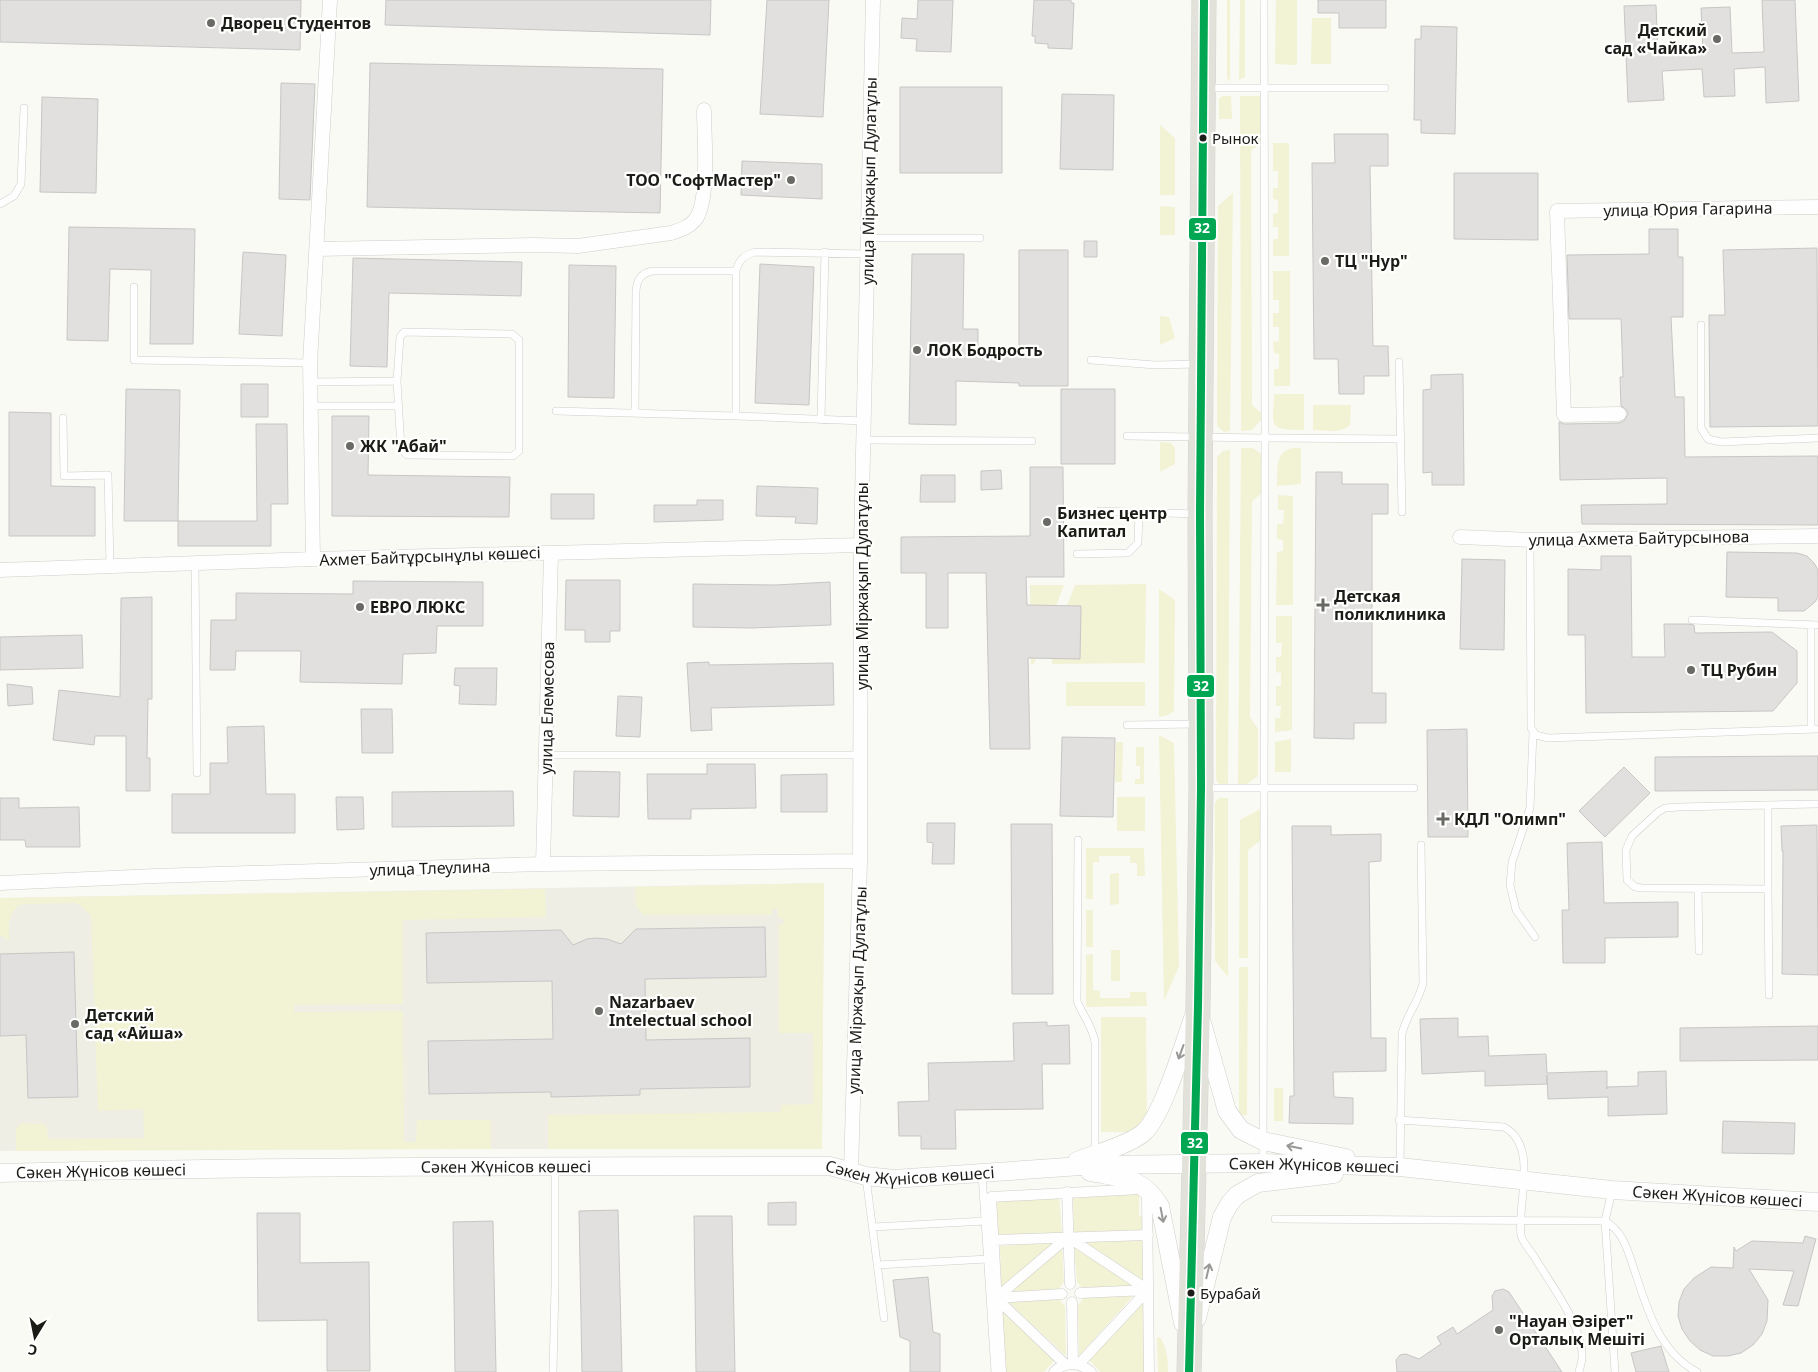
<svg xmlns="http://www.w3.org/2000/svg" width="1818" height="1372" viewBox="0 0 1818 1372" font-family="'Noto Sans',sans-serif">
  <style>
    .built { fill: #eeeee4 }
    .grass { fill: #f2f2d5 }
    .building { fill: #e1e0df; stroke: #c7c6c5 }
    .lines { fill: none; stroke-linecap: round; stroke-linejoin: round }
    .service-casing { stroke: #cdcdca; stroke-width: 8 }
    .pedestrian-casing { stroke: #cdcdca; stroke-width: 11 }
    .minor-casing { stroke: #cdcdca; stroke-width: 15 }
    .tertiary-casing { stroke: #cdcdca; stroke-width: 19 }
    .trunk-casing { stroke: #d4d4d1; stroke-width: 25 }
    .service { stroke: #fefefe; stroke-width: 7 }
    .pedestrian { stroke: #fefefe; stroke-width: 10 }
    .minor { stroke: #fefefe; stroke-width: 14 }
    .tertiary { stroke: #fefefe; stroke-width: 18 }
    .trunk { stroke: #e2e2da; stroke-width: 24 }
    .bus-1-casing { stroke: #fffffe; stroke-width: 11 }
    .bus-1 { stroke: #00a651; stroke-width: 8 }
    .oneway { stroke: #989896 }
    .poi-dot { fill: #696965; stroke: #fffffe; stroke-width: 2 }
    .bus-dot { fill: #1b1b18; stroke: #fffffe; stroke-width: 2 }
    .labels { text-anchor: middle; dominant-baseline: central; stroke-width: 4.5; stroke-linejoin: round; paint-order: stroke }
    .bus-label { font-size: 15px; fill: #1b1b18; stroke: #fffffe; text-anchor: start }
    .poi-label { font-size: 16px; font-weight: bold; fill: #1b1b18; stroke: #fffffe; text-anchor: start }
    .street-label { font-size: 16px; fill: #1b1b18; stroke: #fffffe }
    .line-badge { stroke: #fffffe; stroke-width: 2 }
    .badge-label { font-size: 14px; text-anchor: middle; font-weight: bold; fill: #fff }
  </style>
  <rect width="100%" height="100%" fill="#fafaf5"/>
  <!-- built -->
  <path class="built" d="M824,883L822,1149H151L0,1151V898Z"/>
  <!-- grass -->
  <path class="grass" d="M1227,0H1230V82L1227,78Z
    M1240,0H1245V77L1239,80Z
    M1276,0H1297V65L1275,64Z
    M1312,18H1331V64H1311Z
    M1223,96H1231L1232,119H1219V99Z
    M1240,96H1261V144L1251,150L1252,405L1261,413V420L1252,430L1241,431Z
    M1160,125L1175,138V195H1160Z
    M1273,143H1289V256H1273V239H1278V227H1273V214L1278,213V200L1273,199V188H1278V171H1273Z
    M1233,193L1230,431L1224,432L1217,426L1218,206Z
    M1160,206L1175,207V235H1160Z
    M1273,271H1290V386H1274V369H1279V354L1274,353L1273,342L1279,341V327H1273V313H1279V300H1273Z
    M1160,316L1169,317L1175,338L1160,345Z
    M1274,394H1304V430C1267,429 1273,428 1274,394Z
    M1313,405H1351L1350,425C1341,434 1325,430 1313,430Z
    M1160,442L1171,443L1175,448V464L1160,472Z
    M1241,448H1253L1261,454V494L1252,501L1250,717L1258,729V776L1247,784H1238Z
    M1292,448H1301V484L1277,486C1278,471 1274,452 1292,448Z
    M1230,450L1228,784H1220L1217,782L1216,777L1217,457L1223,451Z
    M1278,495L1293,496V605H1276L1277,552L1283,551V540L1277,539V524H1283L1284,510H1278Z
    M1146,584L1145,663L1052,664V644L1075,585Z
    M1030,585H1064L1034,664H1031Z
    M1159,589L1175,600L1174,711L1168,715L1159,717Z
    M1276,616H1292V730L1275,732V718H1280L1281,706H1276V686H1281V673L1276,672V657H1281L1282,643H1276Z
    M1066,682H1145V706H1066Z
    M1159,735L1174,743L1179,966L1164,1001Z
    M1291,739V772H1275V742Z
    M1116,742H1123L1122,782H1115Z
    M1136,747H1144V784H1135V779H1140V766H1136Z
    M1117,797H1145V831H1117Z
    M1220,798H1228V977L1215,961V803L1217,800Z
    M1260,809V841L1248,850V958H1239L1240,820Z
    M1086,848H1144L1145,876H1137V863H1130V856H1099V862H1093V899H1086Z
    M1119,873V904L1110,905V874Z
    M824,883L822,1149H548V1115L781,1112V1105L813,1104V1033H779V924H784L783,919L778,918V909H772V915H643L636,906L635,887Z
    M545,889L546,917L403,920V1004L294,1005V1012L403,1011L404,1142H416L417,1120H491V1149L16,1151V1130L21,1123L43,1124C49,1127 47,1133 48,1139L144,1138L143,1109L98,1111L91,916L80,905L74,903L24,904C7,909 9,926 9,941L0,935V898Z
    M1086,910H1093V947H1086Z
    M1111,950H1120V981H1111Z
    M1093,954V990L1100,991V998H1130V992H1146L1147,1006L1086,1007V955Z
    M1239,967H1248L1247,1115H1239Z
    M1101,1017H1146L1147,1132H1101Z
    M1274,1088H1283V1121H1274Z
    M1139,1193V1216H1145L1146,1231L1074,1234L1073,1195Z
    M1059,1196L1062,1233L998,1238L996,1200Z
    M1146,1240V1285L1082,1241Z
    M1055,1242L1001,1290L1000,1246Z
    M1062,1245L1064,1282L1058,1290L1007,1294Z
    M1074,1245L1135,1287L1083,1288L1077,1282Z
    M1135,1294L1079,1356L1078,1306L1084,1297Z
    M1058,1298L1065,1306L1066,1356L1007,1301Z
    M1146,1298L1147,1372H1100L1089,1360Z
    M1001,1308L1055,1360L1044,1372H1004Z
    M1160,1337C1167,1348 1168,1359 1168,1372H1158L1157,1338Z"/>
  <!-- building -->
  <path class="building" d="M0,0H301L300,50L0,42Z
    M386,0H711L710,35L385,25Z
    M767,0H829L823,117L760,114Z
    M918,0H953L951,52L916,51L917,39L901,38L902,18L917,19Z
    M1034,0H1071V3H1074L1072,49L1048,48V44L1035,43V36H1032Z
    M1318,0H1386V28H1339V13H1318Z
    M1762,0H1795L1799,101L1766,103L1765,67L1734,69L1735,96L1704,97L1702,69L1662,71L1664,100L1628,102L1624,6L1656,5L1658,55L1703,53L1701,8L1730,7L1732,53L1764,52Z
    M1421,26L1457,27L1455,134L1421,133V120H1414L1415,39H1421Z
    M370,63L663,69L660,213L367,207Z
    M281,83L315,84L310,200L279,199Z
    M900,87H1002V173H900Z
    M1062,94L1114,95L1113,170L1060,169Z
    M42,97L98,99L96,193L40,192Z
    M1334,134H1388V166H1370L1373,346H1388L1389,376H1364V394H1339L1338,359H1314L1312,163H1335Z
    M742,161L822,164V199L741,195Z
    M1454,173H1538V240L1454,239Z
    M69,227L195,229L193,344H150L151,270L110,269L108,341L67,340Z
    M1649,229H1678V257H1683V317H1671L1675,397H1684L1685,457L1818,456V525L1582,524L1581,505L1667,504V478L1560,480L1559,422L1564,424L1619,423L1624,421L1628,414L1626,409L1621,406L1620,377H1623L1621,319H1569L1567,255L1649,254Z
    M1084,241H1097V257H1084Z
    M1817,248L1818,426L1710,427L1709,315H1725L1723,250Z
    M1019,250H1068V386H1019V383L956,381V425L909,424L912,254H964L963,329H978V354L1019,355Z
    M243,252L286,255L282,336L239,334Z
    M353,258L522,262L521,296L389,293L387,367L350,366Z
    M760,264L814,267L809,405L755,403Z
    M569,265L616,266L614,398L568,397Z
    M1463,374L1464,485H1432V472L1423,473V390L1431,389V375Z
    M241,384H268V417H241Z
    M126,389L180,390L178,521H124Z
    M1061,389H1115V464H1061Z
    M9,412L51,413V486L95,487V536H9Z
    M332,416H369L368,475L510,477L509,517L332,516Z
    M256,424H287L288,504H271V546H178V521H257Z
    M1030,467H1063L1064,577H1026L1027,605L1081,606L1080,659L1028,658L1030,749H990L986,573H948V628H926V573H901V537L1030,536Z
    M1001,470L1002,489L981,490V471Z
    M1316,472H1342V484H1388V514H1372V693H1386V723H1354V739L1314,738Z
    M921,475H955V502H920Z
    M757,486L818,488L817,524L795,523L796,517L756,516Z
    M551,494H594V519H551Z
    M697,500H723V520L654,522V505H697Z
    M1727,552L1797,553L1807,556L1814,563L1818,570V597L1815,602L1804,611H1778V598L1726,597Z
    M1601,556H1631L1632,657H1665L1664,624H1688L1694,625L1695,633L1772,632L1797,651V683L1773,711L1586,713L1585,635H1568V569L1601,570Z
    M1462,559L1505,560L1504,650L1460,649Z
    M566,580H620V631H610V642H585V630H565Z
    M353,581L483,582V626H437L436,653L403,654L402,684L300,682L301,651H236L235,670H210L211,620H236V593L353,594Z
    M830,582L831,625L752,628L693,627V584L775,585Z
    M152,597V699H148L147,758H150V791H126V736H95L94,745L53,740L59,690L120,697L121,598Z
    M82,635L83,668L0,670V637Z
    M709,662V665L833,663L834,705L711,708L712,730L691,731L687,663Z
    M455,668H497L496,705L459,704L460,686L454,685Z
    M7,684L32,687L33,704L8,706Z
    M618,696L642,697L640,737L616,736Z
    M361,709H392L393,753H362Z
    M264,726L266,794H295V833H172V794H210V763H228L227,727Z
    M1467,729L1468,837H1428L1427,730Z
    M1062,737L1115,738L1113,817L1060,816Z
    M1818,756V790L1655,791V757Z
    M707,764H755L756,808L691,809V819H648L647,774H707Z
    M1624,767L1650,793L1605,837L1579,811Z
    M574,771L620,772L619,817L573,816Z
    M827,774V812H781V775Z
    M513,791L514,826L392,827V792Z
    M336,797H363L364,829L337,830Z
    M0,798H19V808L79,807L80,847H26L25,840H0Z
    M927,823H955L954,864H932L933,843L927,842Z
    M1011,824H1052L1053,994H1012Z
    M1817,825L1818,975L1782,974L1783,851H1782L1781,826Z
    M1292,826H1331V835L1381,834V861L1369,862L1371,1038H1386V1071L1333,1072L1334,1097L1353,1098V1124L1289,1123L1290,1096H1294Z
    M1602,842L1604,903L1678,902V937L1605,938V963H1563L1562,910H1569L1567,843Z
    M765,927L766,977L645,979L646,1040L750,1038V1087L640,1089V1095L551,1097V1092L429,1094L428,1041L553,1039L552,981L427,983L426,933L561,930L573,945L587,939L596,938L607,939L621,944L636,929Z
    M74,952L78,1097L28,1098L26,1035L0,1036V954Z
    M1458,1018V1037L1488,1036L1489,1056L1546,1054L1547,1073L1607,1071V1089V1087L1638,1086V1072L1666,1071L1667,1114L1608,1116V1097L1548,1099L1547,1075V1084L1485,1086V1071L1422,1074L1420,1019Z
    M1047,1022V1026L1069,1025L1070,1064H1042L1043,1109L955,1110L956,1149H921V1136H899L898,1102L929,1101L928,1063L1014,1061L1013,1023Z
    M1818,1026V1060L1680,1061V1028Z
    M1723,1121L1795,1123L1794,1154L1722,1153Z
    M796,1202V1225H768V1203Z
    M618,1210L622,1372H582L579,1211Z
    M257,1213H300V1263L369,1262L370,1371H327V1320L258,1321Z
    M694,1216H732L735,1372H696Z
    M493,1221L496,1372H455L453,1222Z
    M1805,1236L1816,1239L1798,1306L1783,1305L1794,1271L1749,1269L1768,1300L1767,1321L1762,1334L1753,1345L1741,1353L1728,1356H1713L1700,1350L1690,1341L1682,1329L1678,1316L1679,1302L1684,1289L1694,1278L1711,1267L1733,1268L1734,1247L1736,1251L1752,1241L1803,1243Z
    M928,1277L933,1332L940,1334V1372H910V1341L900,1337L893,1280Z
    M1503,1289L1509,1292L1562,1372H1397L1396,1360L1400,1355L1406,1354L1419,1359L1441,1344L1437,1337L1453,1327L1457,1334L1493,1310L1492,1296L1495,1291Z
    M1661,1346L1669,1372H1636L1631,1353Z"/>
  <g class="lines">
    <defs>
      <path id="service" d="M1206,88H1385
        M0,204L14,196L21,184L24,108
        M867,238H980
        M134,287V360L310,363
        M1701,325V428L1708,439L1721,442L1818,438
        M1091,360L1155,365L1198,364
        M1399,362L1402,512
        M311,382L397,381L401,449L407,455L513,456L519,451V340L512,334L404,332L400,337L397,381
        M311,406H398
        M556,411L736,416
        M635,413L636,291C637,280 640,274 652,271H736
        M63,418L64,476L108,475L110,566
        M821,420L825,252
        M864,421L736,416V271C739,260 744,255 755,252L867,254
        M1127,436L1265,438L1264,0
        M863,440L1032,441
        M1100,511L1197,514
        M1530,540L1531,728L1536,735L1548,738L1818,729
        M1077,554L1128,553L1138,543L1139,512
        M195,563L197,773
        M1692,620L1818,625
        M1127,725L1198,724
        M1811,729V625
        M1533,732L1530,808L1512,862L1510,885L1516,910L1535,937
        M546,755H861
        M1204,788H1414
        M1768,805V889L1642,888L1635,887L1627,880L1626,850L1632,836L1658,812L1665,808L1679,807L1818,804
        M1078,840L1077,1001C1083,1016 1092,1025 1095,1042V1154
        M1698,888L1699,951
        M1768,889L1769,995
        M1399,1120L1504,1127C1539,1146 1517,1202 1521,1235C1522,1242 1531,1251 1535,1258C1550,1283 1584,1328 1582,1357C1582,1362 1580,1367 1579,1372
        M1263,1162L1265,438L1400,439
        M1400,1167L1402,1034C1406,1015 1419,1002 1423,983L1421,845
        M982,1174L995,1372
        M866,1177L884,1318
        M1612,1191L1605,1221L1615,1372
        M1275,1219L1605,1221C1623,1231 1628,1251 1634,1269C1647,1308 1658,1351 1697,1372
        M873,1227L986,1221
        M877,1265L988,1259
        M553,1372L555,1286V1167"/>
      <path id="pedestrian" d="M1067,1192L1070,1284
        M1147,1197L1149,1372
        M993,1240L1148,1235
        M1080,1293L1148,1290
        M995,1298L1062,1294
        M1072,1302L1073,1364
        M1066,1365L996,1298L1068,1237L1148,1290L1079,1364
        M1001,1372L991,1197L1141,1189
        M1054,1372C1065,1361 1080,1362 1091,1372"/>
      <path id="minor" d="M317,249L533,245L578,246L671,233C680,230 688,228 695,220C710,202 704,135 704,110
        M1619,414L1564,415L1557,211L1818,207
        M1460,537L1530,540L1818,536
        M313,559L310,363L330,0
        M0,570L313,559L861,545
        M543,864L551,553
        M0,883L155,876L543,864L860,861
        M851,1171L860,861L861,545L873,0"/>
      <g id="tertiary">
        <path d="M1202,1023L1227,1111L1241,1130L1263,1141L1346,1158"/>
        <path d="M1077,1161C1095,1154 1129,1145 1143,1133C1162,1118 1184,1043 1193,1018"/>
        <path d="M1090,1172C1121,1178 1142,1176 1160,1206L1183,1323"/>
        <path id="s1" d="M0,1173C277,1166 553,1166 830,1166L866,1176L894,1179L1096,1165L1263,1163L1400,1167L1612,1190L1818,1202"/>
        <path d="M1197,1318L1222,1217L1230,1203L1237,1195L1258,1183L1334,1174"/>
      </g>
      <path id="trunk" d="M1189,1372L1198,1006L1201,787L1200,514L1204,0"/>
    </defs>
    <!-- service casing -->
    <use href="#service" class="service-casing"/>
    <!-- pedestrian casing -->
    <use href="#pedestrian" class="pedestrian-casing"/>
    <!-- minor casing -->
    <use href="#minor" class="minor-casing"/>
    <!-- tertiary casing -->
    <use href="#tertiary" class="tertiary-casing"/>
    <!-- trunk casing -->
    <use href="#trunk" class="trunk-casing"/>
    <!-- service -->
    <use href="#service" class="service"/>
    <!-- pedestrian -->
    <use href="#pedestrian" class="pedestrian"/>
    <!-- minor -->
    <use href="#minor" class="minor"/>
    <!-- tertiary -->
    <use href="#tertiary" class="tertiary"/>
    <!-- trunk -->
    <use href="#trunk" class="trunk"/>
    <defs>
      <path id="bus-1" d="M1189,1372L1198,1006L1201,787L1200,514L1204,0"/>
    </defs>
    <!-- bus-1 casing -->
    <use href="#bus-1" class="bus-1-casing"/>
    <!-- bus-1 -->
    <use href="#bus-1" class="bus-1"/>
  </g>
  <!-- one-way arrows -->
  <defs><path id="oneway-shaft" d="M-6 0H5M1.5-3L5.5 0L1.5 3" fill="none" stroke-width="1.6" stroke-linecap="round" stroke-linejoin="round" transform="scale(1.25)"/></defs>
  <g class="oneway">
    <use href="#oneway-shaft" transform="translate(1181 1052) rotate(110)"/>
    <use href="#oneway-shaft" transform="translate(1294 1147) rotate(-169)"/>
    <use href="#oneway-shaft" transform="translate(1162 1215) rotate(79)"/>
    <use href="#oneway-shaft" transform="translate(1208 1271) rotate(-77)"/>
  </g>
  <!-- markers -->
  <g class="poi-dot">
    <circle cx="211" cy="23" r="5"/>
    <circle cx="1717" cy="39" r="5"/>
    <circle cx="791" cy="180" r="5"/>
    <circle cx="1325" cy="261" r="5"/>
    <circle cx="917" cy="350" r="5"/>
    <circle cx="350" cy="446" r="5"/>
    <circle cx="1047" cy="522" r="5"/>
    <path d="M1320.5 597.5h5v5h5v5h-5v5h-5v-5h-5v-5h5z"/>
    <circle cx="360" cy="607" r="5"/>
    <circle cx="1691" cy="670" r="5"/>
    <path d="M1440.5 811.5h5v5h5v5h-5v5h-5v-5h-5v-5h5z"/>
    <circle cx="599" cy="1011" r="5"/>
    <circle cx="75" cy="1024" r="5"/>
    <circle cx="1499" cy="1330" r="5"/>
  </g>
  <g class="bus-dot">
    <circle cx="1203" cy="138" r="4.5"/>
    <circle cx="1191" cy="1293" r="4.5"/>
  </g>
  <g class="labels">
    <!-- bus labels -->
    <g class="bus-label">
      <text x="1212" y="138">Рынок</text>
      <text x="1200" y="1293">Бурабай</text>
    </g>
    <!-- poi labels -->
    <g class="poi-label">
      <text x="221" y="23">Дворец Студентов</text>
      <text x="1707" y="30" text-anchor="end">Детский<tspan x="1707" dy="18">сад «Чайка»</tspan></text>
      <text x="781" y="180" text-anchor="end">ТОО "СофтМастер"</text>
      <text x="1335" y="261">ТЦ "Нур"</text>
      <text x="927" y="350">ЛОК Бодрость</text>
      <text x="360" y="446">ЖК "Абай"</text>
      <text x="1057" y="513">Бизнес центр<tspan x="1057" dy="18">Капитал</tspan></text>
      <text x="1334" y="596">Детская<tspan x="1334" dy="18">поликлиника</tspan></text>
      <text x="370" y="607">ЕВРО ЛЮКС</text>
      <text x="1701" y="670">ТЦ Рубин</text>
      <text x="1454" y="819">КДЛ "Олимп"</text>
      <text x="609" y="1002">Nazarbaev<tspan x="609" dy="18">Intelectual school</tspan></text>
      <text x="85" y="1015">Детский<tspan x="85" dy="18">сад «Айша»</tspan></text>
      <text x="1509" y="1321">"Науан Әзірет"<tspan x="1509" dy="18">Орталық Мешіті</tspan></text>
    </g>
    <!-- street labels -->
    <g class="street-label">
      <text transform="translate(869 181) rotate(-89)">улица Міржақып Дулатұлы</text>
      <text transform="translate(1688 209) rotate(-1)">улица Юрия Гагарина</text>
      <text transform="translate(1639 538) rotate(-1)">улица Ахмета Байтурсынова</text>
      <text transform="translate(430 556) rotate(-2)">Ахмет Байтұрсынұлы көшесі</text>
      <text transform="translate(862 586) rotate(-90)">улица Міржақып Дулатұлы</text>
      <text transform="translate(547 708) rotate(-89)">улица Елемесова</text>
      <text transform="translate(430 868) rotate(-2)">улица Тлеулина</text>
      <text transform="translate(857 990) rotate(-88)">улица Міржақып Дулатұлы</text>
      <text stroke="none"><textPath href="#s1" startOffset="1316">Сәкен Жүнісов көшесі</textPath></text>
      <text stroke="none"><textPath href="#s1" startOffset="506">Сәкен Жүнісов көшесі</textPath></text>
      <text stroke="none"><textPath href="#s1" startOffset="911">Сәкен Жүнісов көшесі</textPath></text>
      <text stroke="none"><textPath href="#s1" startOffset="101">Сәкен Жүнісов көшесі</textPath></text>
      <text stroke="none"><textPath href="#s1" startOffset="1721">Сәкен Жүнісов көшесі</textPath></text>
    </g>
  </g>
  <g class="line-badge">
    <rect x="1188" y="217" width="29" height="24" rx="5" fill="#00a651"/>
    <rect x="1186" y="674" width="29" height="24" rx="5" fill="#00a651"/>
    <rect x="1180" y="1131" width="29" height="24" rx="5" fill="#00a651"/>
  </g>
  <g class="badge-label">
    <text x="1202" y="233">32</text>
    <text x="1201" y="691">32</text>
    <text x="1195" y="1148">32</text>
  </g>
  <!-- north arrow -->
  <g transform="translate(35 1337) rotate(190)" stroke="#fffffe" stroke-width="4" paint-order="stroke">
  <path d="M0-4L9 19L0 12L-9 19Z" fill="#1b1b18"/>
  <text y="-8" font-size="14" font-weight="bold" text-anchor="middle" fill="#1b1b18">С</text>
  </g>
</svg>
